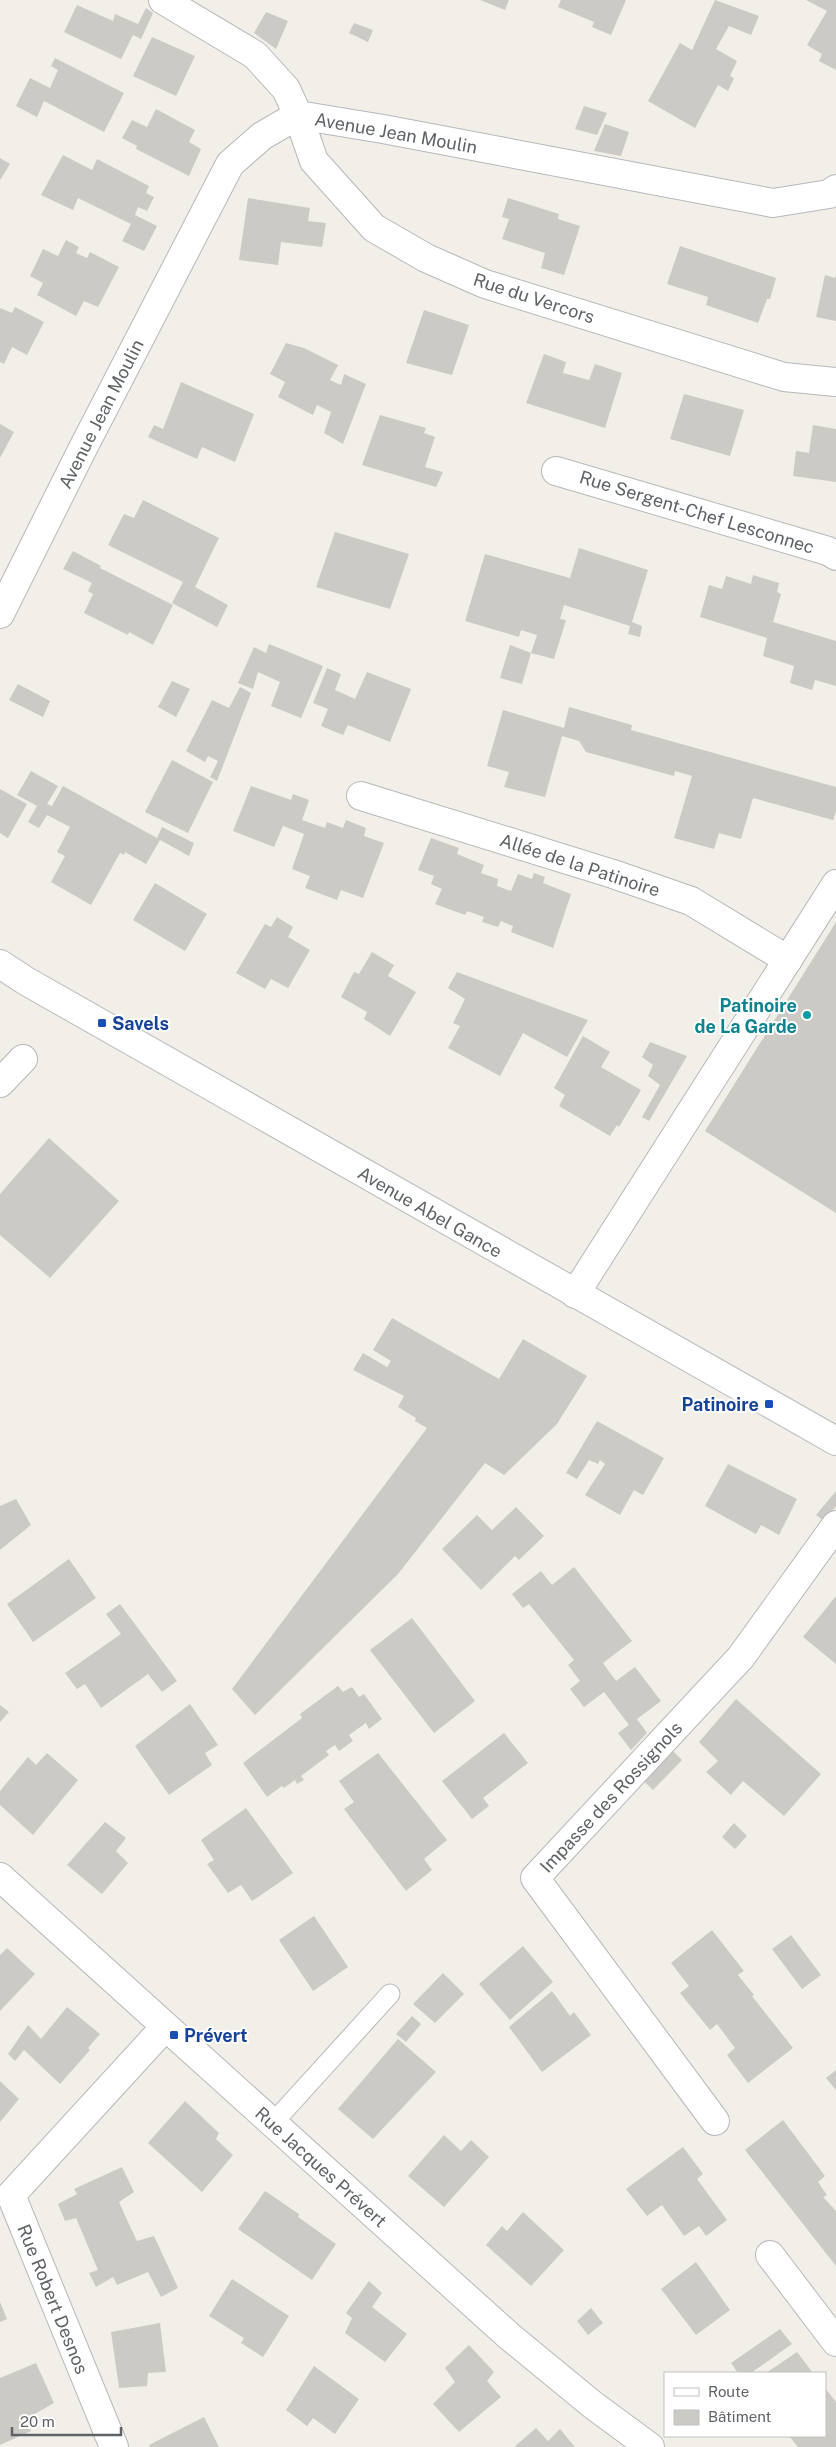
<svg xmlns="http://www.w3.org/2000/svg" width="836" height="2447" viewBox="0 0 836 2447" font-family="'Public Sans',sans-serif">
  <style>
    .building { fill: #cccac5 }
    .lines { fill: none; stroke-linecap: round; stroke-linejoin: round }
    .service-casing { stroke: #b5b8bc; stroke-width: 21 }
    .minor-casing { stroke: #b5b8bc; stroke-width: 30 }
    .secondary-casing { stroke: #b6babf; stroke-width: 30 }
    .service { stroke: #fff; stroke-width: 19 }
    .minor { stroke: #fff; stroke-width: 28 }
    .secondary { stroke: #fff; stroke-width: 28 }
    .culture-dot { fill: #0f9aa8; stroke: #fff; stroke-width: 2 }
    .transit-dot { fill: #1a4fb4; stroke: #fff; stroke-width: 2 }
    .labels { text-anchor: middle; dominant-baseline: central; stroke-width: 4; stroke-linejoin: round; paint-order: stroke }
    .street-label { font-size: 18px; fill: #5f6368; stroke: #fff }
    .culture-label { font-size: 18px; font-weight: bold; fill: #0d838f; stroke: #fff; text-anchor: end }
    .transit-label { font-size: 18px; font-weight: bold; fill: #164399; stroke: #fff; text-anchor: start }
  </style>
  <rect width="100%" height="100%" fill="#f1efe8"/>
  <!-- building -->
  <path class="building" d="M480,0H509L505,10Z
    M561,0H626L611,35L592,27L594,22L558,7Z
    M715,0L759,16L751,35L729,26L716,49L737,61L730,76L734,78L728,91L718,85L695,128L648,101L680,43L692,50Z
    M806,0H836V70L819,61L822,54L807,45L827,11Z
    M77,5L113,21L115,14L138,24L146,8L153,13L141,39L133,35L121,59L64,32Z
    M266,12L288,21L276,49L254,33Z
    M354,23L373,30L368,42L349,33Z
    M152,37L195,56L176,96L133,76Z
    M55,58L124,93L104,132L44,101L37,117L16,106L30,78L50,88L58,70L51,66Z
    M584,106L607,113L597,135L575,129Z
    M156,109L195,130L189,142L201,149L189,176L136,149L137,146L122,138L132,120L147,127Z
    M605,124L629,132L621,156L594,151Z
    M63,155L92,170L97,159L149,186L146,193L154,197L147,211L138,207L135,215L157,226L144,251L122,241L131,224L78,198L73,210L41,195Z
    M0,158L10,164L0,180Z
    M248,198L310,208L308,221L326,223L322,247L281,242L278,265L239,260Z
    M508,198L559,214L558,219L580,226L564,275L541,268L545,253L502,239L509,219L502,217Z
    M66,240L79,247L76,253L87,258L90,252L119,267L98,307L84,301L76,316L37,295L43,283L30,276L43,249L58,256Z
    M680,246L776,278L770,299H767L758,323L706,305L708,297L667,284Z
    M836,274V321L816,317L825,275L835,278Z
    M15,307L44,322L27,355L12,347L4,364L0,362V308L12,313Z
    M424,310L469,325L452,375L406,363Z
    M286,343L304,348L338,365L330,380L341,385L344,374L366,384L343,444L324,433L331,412L317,405L313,415L278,397L285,382L270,374Z
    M544,354L566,362L563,373L589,380L595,364L622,373L605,428L526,403Z
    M181,382L254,414L235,462L202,447L197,459L148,437L154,425L163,429Z
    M684,394L744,410L730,456L670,439Z
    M380,415L426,428L424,433L435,437L425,467L443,472L436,487L362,465Z
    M0,424L14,432L0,458Z
    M813,425L836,429V482L793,476L796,451L809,453Z
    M143,500L219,538L195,587L228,605L217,627L172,603L183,582L108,545L124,514L134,518Z
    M335,532L409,554L390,609L316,587Z
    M579,548L648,570L632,622L642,626L640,637L628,634L630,626L564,605L560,619L566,620L554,659L531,653L537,635L521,630L519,637L465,621L485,554L570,578Z
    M73,551L101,566L100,568L173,605L153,645L129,632L128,635L84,613L93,594L88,591L92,583L63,569Z
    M753,575L779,583L777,592L781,594L773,622L836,641V686L815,680L812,690L790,683L794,666L763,656L767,638L700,617L709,585L722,589L726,576L751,584Z
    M269,644L323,666L301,718L271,706L280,682L258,672L253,689L238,683L254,647L266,653Z
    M510,645L531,653L522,684L500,678Z
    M327,668L341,674L335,690L355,699L367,672L411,689L390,742L348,725L343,735L321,726L328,709L313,703Z
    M172,681L190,689L176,717L158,707Z
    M18,684L50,701L43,717L9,700Z
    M240,687L251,693L217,781L210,777L218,761L208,756L205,762L186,751L212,700L229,708Z
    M569,707L632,725L631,730L836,787V811L833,820L753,798L741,839L719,833L714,849L674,838L692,776L675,771L674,776L586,752L579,741L562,736L545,797L504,787L509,772L487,766L503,710L564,728Z
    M172,760L213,782L188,833L145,812Z
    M31,771L58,786L47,804L52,806L63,786L157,838L162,827L194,843L189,856L160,840L146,864L125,852L124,855L120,853L91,905L51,882L65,856L57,852L70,827L47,815L39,828L28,822L37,806L17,795Z
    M251,786L291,800L293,794L309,800L302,820L325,828L327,822L343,828L346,820L366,828L364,836L384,843L363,898L341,890L337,900L305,888L310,876L292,869L304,834L283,826L274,847L233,831Z
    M0,789L27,804L8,838L0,833Z
    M431,838L459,848L457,854L484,865L481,873L498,879L497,886L511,891L518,874L532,879L534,873L545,877L543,883L571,894L553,948L511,932L513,926L501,921L498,927L482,922L484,917L467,911L465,915L435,904L442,889L431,884L434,876L418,870Z
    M155,883L207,914L185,951L133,920Z
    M277,917L293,927L288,937L310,950L288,988L271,979L265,989L236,973L265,924L271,927Z
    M836,922V1213L705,1131Z
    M372,952L394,965L388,976L416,992L390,1036L364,1019L367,1012L341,997L354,972L359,974Z
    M457,972L588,1020L567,1057L523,1033L500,1076L448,1048L460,1026L453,1023L465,999L448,988Z
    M583,1036L610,1052L601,1067L641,1090L619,1127L617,1125L610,1136L559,1106L565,1095L554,1088Z
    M650,1042L687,1056L649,1121L642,1117L660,1085L648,1076L653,1065L642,1057Z
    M49,1138L119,1201L50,1278L0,1235V1194Z
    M392,1318L499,1379L523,1339L587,1376L557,1424L504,1475L485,1463L398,1574L255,1715L232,1689L427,1428L415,1421L416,1418L398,1407L404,1396L353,1370L363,1353L387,1367L391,1361L373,1350Z
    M597,1421L664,1458L643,1495L634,1490L620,1515L585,1495L605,1464L600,1460L598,1464L589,1460L577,1479L566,1473Z
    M728,1464L797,1499L779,1535L761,1525L756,1534L705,1506Z
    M836,1491V1506L824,1521L816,1515Z
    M16,1499L31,1525L0,1550V1506Z
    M516,1507L544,1536L519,1560L515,1556L481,1590L442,1549L477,1515L492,1530Z
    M69,1559L96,1598L33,1642L7,1604Z
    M574,1567L632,1641L603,1663L616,1681L635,1667L661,1701L637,1719L647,1733L631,1750L618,1733L629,1725L604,1692L584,1707L570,1689L580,1681L568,1665L574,1660L529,1604L523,1608L512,1594L541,1571L552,1585Z
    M836,1596V1664L803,1637Z
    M120,1604L177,1681L162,1692L148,1674L101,1708L85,1684L77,1689L65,1673L121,1634L106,1614Z
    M412,1618L475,1701L434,1733L370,1650Z
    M338,1686L343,1692L352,1687L359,1697L364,1694L382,1719L369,1729L366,1723L349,1735L353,1741L339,1751L335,1745L326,1751L329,1755L301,1776L304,1780L297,1784L295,1780L284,1788L282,1786L267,1797L243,1763L302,1718L300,1714Z
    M736,1699L821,1774L784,1816L743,1781L731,1795L706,1772L718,1761L699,1742Z
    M190,1704L218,1745L205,1753L212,1765L169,1795L135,1746Z
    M0,1705L9,1712L0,1722Z
    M504,1733L528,1763L483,1798L489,1806L472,1819L442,1781Z
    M669,1747L682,1760L653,1790L640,1777Z
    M47,1753L78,1780L33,1835L0,1805V1791L28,1757L36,1765Z
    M378,1753L447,1840L424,1859L432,1870L406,1891L344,1809L354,1802L339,1781Z
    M246,1808L293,1873L252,1901L241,1885L228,1893L207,1864L214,1860L201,1840Z
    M105,1822L126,1838L116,1851L128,1863L102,1894L67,1865Z
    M734,1823L747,1836L735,1849L722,1837Z
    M314,1916L348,1967L313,1991L279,1940Z
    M712,1930L744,1971L738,1975L754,1995L752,1996L793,2048L748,2083L727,2055L735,2048L717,2024L710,2030L680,1993L689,1986L671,1963Z
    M791,1935L821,1975L802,1989L772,1949Z
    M523,1946L553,1982L510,2020L479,1984Z
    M7,1948L35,1974L0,2011V1955Z
    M443,1973L464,1994L435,2023L413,2004Z
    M552,1991L570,2016L574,2012L591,2035L542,2072L509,2027Z
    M67,2007L100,2034L88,2048L90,2050L60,2084L24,2050L15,2061L8,2054L28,2025L41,2039Z
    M412,2016L421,2024L406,2042L396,2034Z
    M398,2039L436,2072L373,2139L338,2109Z
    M836,2070V2090L826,2078Z
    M0,2081L19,2099L0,2122Z
    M185,2101L219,2133L216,2139L233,2155L202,2192L148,2143Z
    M783,2120L825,2176L818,2182L827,2195L823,2197L836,2211V2266L745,2150Z
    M444,2135L461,2151L471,2140L489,2157L444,2207L408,2176Z
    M683,2147L703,2174L697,2179L727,2220L706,2236L699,2226L684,2236L662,2205L647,2216L626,2189Z
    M122,2167L134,2192L119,2202L128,2222L137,2241L154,2236L178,2288L161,2297L148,2272L117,2285L113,2277L96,2287L89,2273L98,2270L76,2218L65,2221L58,2204L77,2194L74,2189Z
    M265,2191L299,2214L298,2217L336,2244L312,2280L238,2229Z
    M523,2212L564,2250L531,2286L486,2245L502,2226L507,2231Z
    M696,2262L730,2310L696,2335L661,2289Z
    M232,2279L289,2316L263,2357L241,2343L244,2338L209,2316Z
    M369,2281L382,2293L372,2307L407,2334L385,2362L345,2333L352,2318L346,2313Z
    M0,2302L7,2319L0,2322Z
    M591,2308L603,2323L588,2335L577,2321Z
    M160,2323L166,2372L148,2373L147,2386L119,2388L111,2332Z
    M780,2329L792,2344L751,2373H738L731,2363Z
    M469,2345L494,2372L487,2381L501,2397L459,2432L433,2404L455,2382L445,2368Z
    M797,2352L813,2373H766Z
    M36,2363L54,2403L26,2419L31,2431L0,2445V2378Z
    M314,2366L359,2399L335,2434L313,2418L307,2426L286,2410Z
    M825,2388L836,2402V2447H798L789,2436H825Z
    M204,2417L219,2447H150L149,2445Z
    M536,2428L548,2441L560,2429L575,2447H514Z"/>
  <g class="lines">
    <defs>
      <path id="service" d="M272,2124L390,1994"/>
      <path id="minor" d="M163,0L255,55L286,89L298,115L314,161L374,228L426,258L485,284L784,377L836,382
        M556,471L828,551L836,556
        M0,614L82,450L230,164L262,136L298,115L383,129L773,203L829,194L836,189
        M361,796L613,874L691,901L788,960
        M0,1083L23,1059
        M575,1294L836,884
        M0,1877L509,2336L593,2405L650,2447
        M715,2121L535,1878L741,1657L836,1525
        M770,2255L836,2342
        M114,2447L11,2195L165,2027"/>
      <path id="secondary" d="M0,964L26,981L836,1441"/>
    </defs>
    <!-- service casing -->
    <use href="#service" class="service-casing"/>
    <!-- minor casing -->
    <use href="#minor" class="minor-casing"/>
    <!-- secondary casing -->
    <use href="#secondary" class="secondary-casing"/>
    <!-- service -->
    <use href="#service" class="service"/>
    <!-- minor -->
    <use href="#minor" class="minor"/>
    <!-- secondary -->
    <use href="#secondary" class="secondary"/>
  </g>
  <!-- markers -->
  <circle class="culture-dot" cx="807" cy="1015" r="5"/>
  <g class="transit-dot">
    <rect x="97" y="1018" width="10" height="10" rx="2.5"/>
    <rect x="764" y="1399" width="10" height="10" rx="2.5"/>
    <rect x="169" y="2030" width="10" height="10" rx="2.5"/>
  </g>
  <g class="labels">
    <!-- street labels -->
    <g class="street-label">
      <text transform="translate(396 133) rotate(10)">Avenue Jean Moulin</text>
      <text transform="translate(534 298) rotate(18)">Rue du Vercors</text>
      <text transform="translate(101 414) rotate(-63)">Avenue Jean Moulin</text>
      <text transform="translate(697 512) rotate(17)">Rue Sergent-Chef Lesconnec</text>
      <text transform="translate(580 865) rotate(18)">Allée de la Patinoire</text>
      <text transform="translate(430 1212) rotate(30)">Avenue Abel Gance</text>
      <text transform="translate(611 1797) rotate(-47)">Impasse des Rossignols</text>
      <text transform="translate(321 2167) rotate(42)">Rue Jacques Prévert</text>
      <text transform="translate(53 2299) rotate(68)">Rue Robert Desnos</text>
    </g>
    <!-- culture labels -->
    <g class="culture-label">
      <text x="797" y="1005">Patinoire<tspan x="797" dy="21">de La Garde</tspan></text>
    </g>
    <!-- transit labels -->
    <g class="transit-label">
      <text x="112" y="1023">Savels</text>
      <text x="759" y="1404" text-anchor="end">Patinoire</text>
      <text x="184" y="2035">Prévert</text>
    </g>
  </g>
  <!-- legend -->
  <rect x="664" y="2372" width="162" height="65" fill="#ffffff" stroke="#bfc1c3"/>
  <rect x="674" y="2388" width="25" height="8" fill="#ffffff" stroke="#bfc1c3"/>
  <text x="708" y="2397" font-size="15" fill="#5f6368">Route</text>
  <rect x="674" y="2410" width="25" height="15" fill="#cccac5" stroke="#bfc1c3"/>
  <text x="708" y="2422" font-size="15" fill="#5f6368">Bâtiment</text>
  <!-- scale -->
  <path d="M12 2427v8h109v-8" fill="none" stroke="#5f6368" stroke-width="2.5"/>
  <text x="20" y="2427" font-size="15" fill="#5f6368" stroke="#ffffff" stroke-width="4" paint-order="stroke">20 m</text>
</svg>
